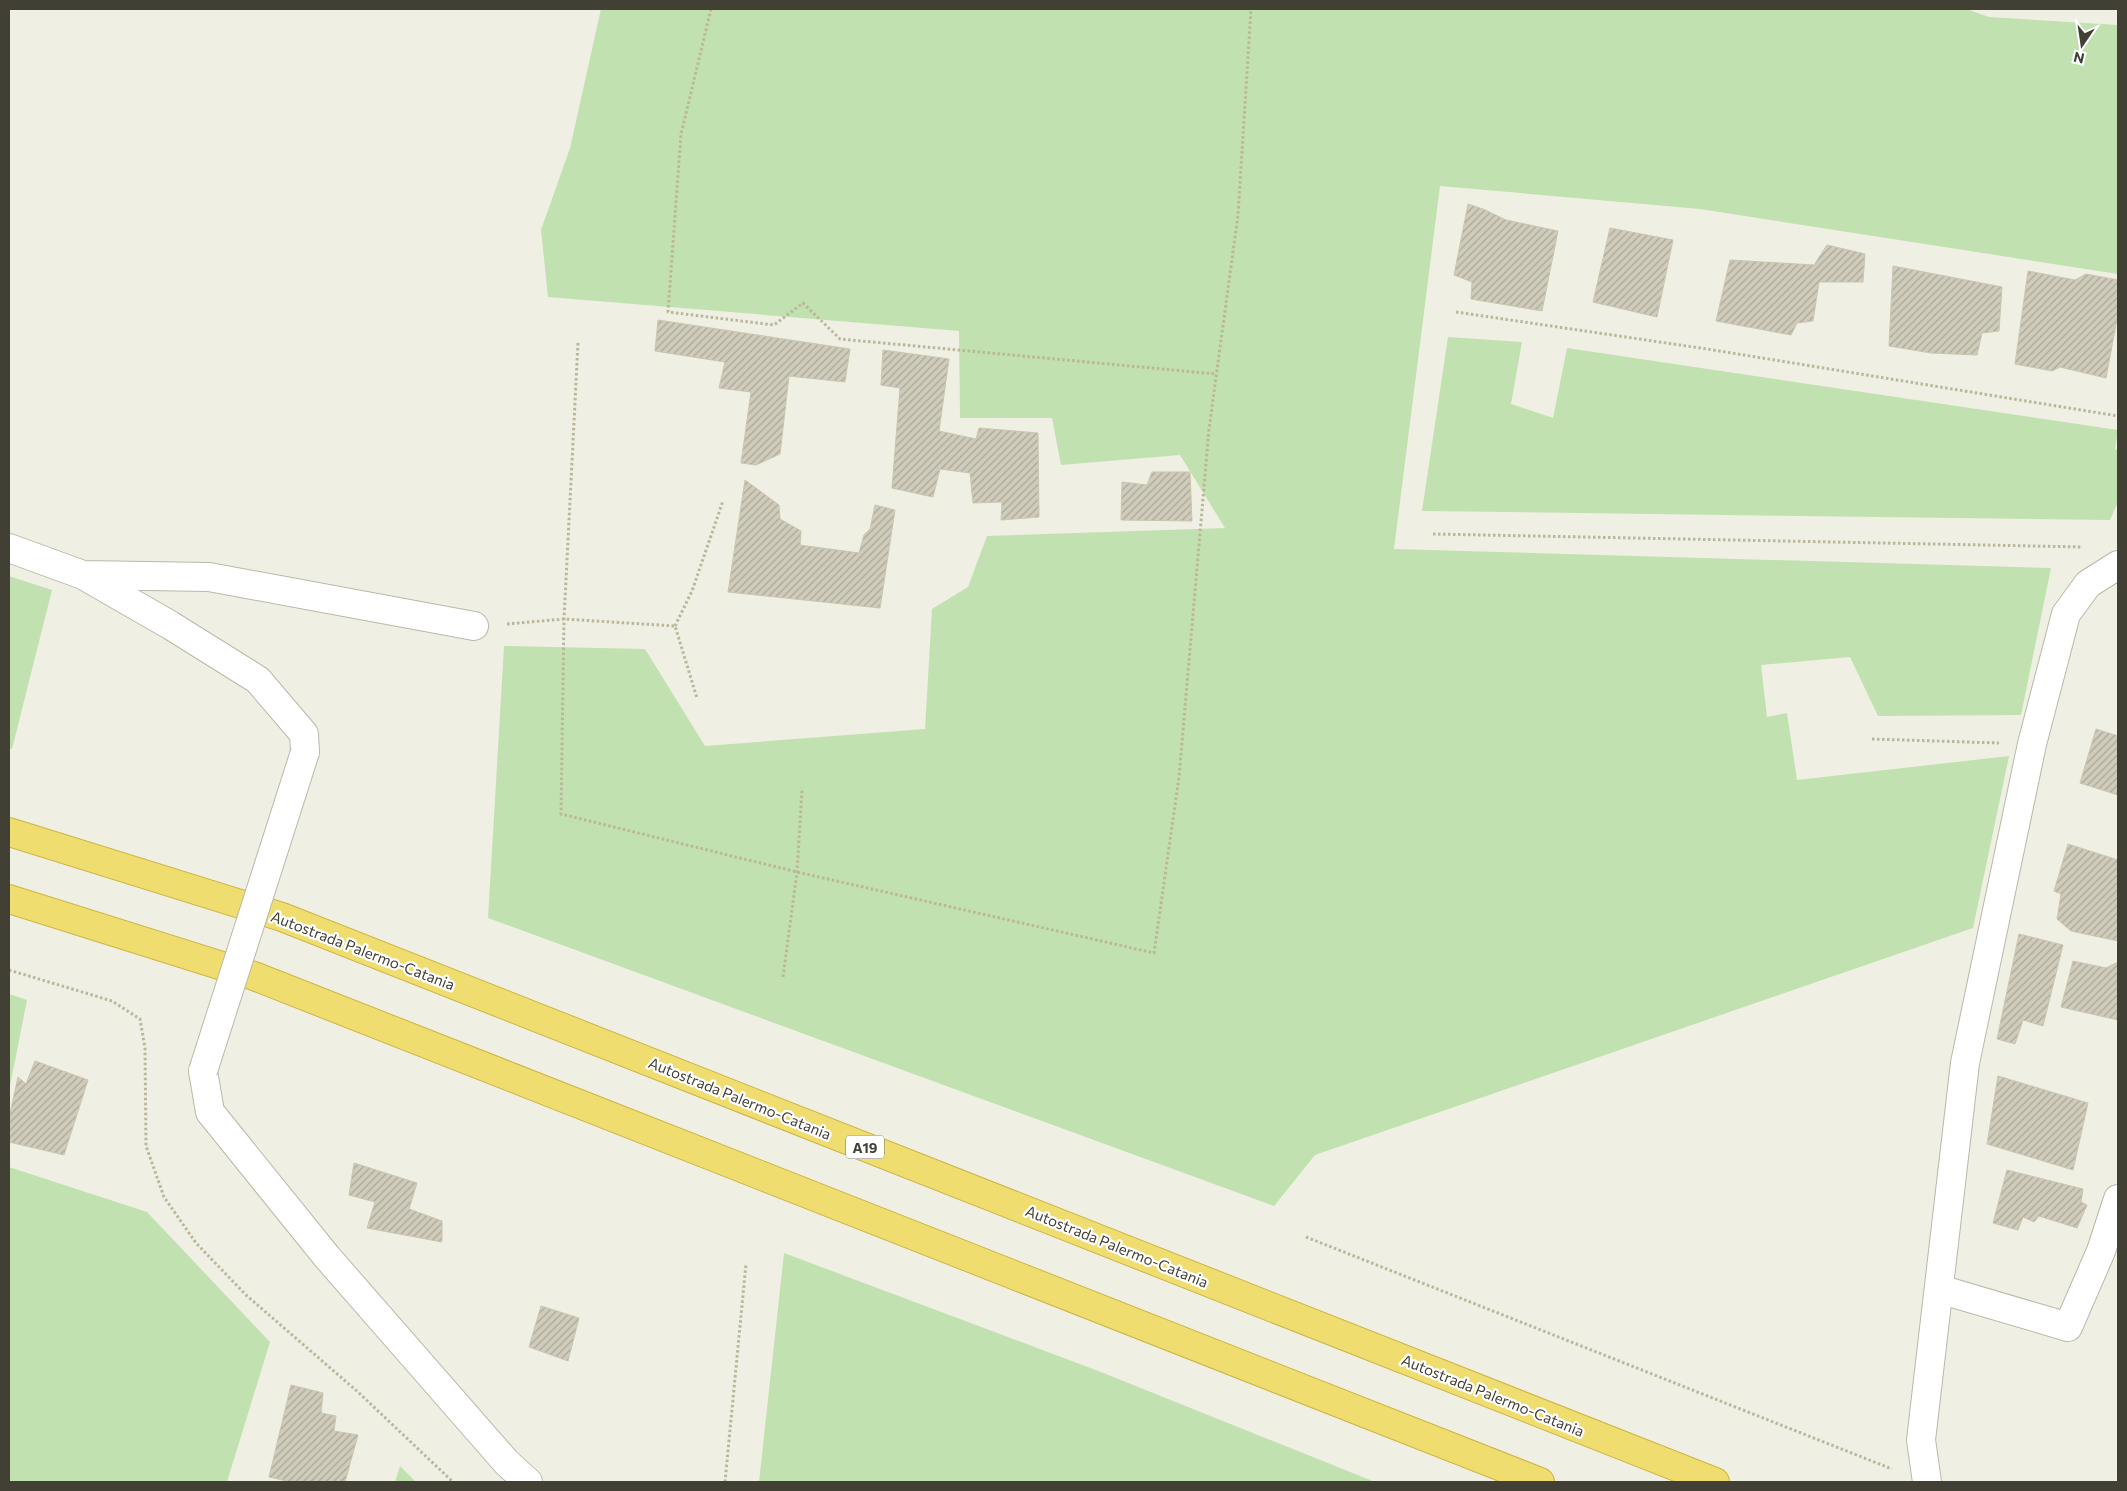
<svg xmlns="http://www.w3.org/2000/svg" width="2127" height="1491" viewBox="0 0 2127 1491" font-family="Commissioner,sans-serif">
  <style>
    .grass { fill: #c2e1b0 }
    .building { fill: url(#building-hatch); stroke: #cac5af }
    .lines { fill: none; stroke-linecap: round; stroke-linejoin: round }
    .street-casing { stroke: #bab8a8; stroke-width: 30 }
    .highway-casing { stroke: #cdb542; stroke-width: 30 }
    .path { stroke: #bbb69a; stroke-width: 3; stroke-dasharray: 2.5 2.5; stroke-linecap: butt }
    .street { stroke: #fff; stroke-width: 28 }
    .highway { stroke: #efdd70; stroke-width: 28 }
    .street-bridge-casing { stroke: #bab8a8; stroke-width: 30; stroke-linecap: butt }
    .street-bridge { stroke: #fff; stroke-width: 28 }
    .labels { text-anchor: middle; dominant-baseline: central; stroke-width: 4.5; stroke-linejoin: round; paint-order: stroke }
    .shield { fill: #fff; stroke: #7b7972; stroke-width: 1 }
    .shield-label { font-size: 14px; font-weight: bold; fill: #423f35 }
    .street-label { font-size: 15px; fill: #423f35; stroke: #fff }
  </style>
  <defs>
    <pattern id="building-hatch" width="6" height="6" patternUnits="userSpaceOnUse" patternTransform="scale(1.25)"><rect width="6" height="6" fill="#d0ccbb"/><path d="M-1 1l2-2M0 6l6-6M5 7l2-2" fill="none" stroke="#aaa799"/></pattern>
  </defs>
  <rect width="100%" height="100%" fill="#f0efe4"/>
  <!-- grass -->
  <path class="grass" d="M601,9H1966L1989,17L2118,25V274L1700,209L1440,186L1394,549L2051,568L2021,715L1878,716L1850,657L1761,665L1767,717L1787,713L1797,780L2009,756L1973,928L1315,1155L1274,1206L488,918L504,646L645,649L705,746L925,729L932,609L968,587L987,536L1225,528L1180,455L1061,465L1052,418H960L959,331L548,297L541,230L570,148Z
    M1448,337L1522,342L1511,404L1553,418L1567,348L2118,430L2115,449L2118,450V502L2110,520L1422,511Z
    M9,576L52,590L12,749L9,748Z
    M9,994L27,1000L9,1091Z
    M9,1167L147,1212L270,1342L227,1482H9Z
    M784,1253L1101,1372L1375,1482H759Z
    M400,1466L416,1482H395Z"/>
  <!-- building -->
  <path class="building" d="M1468,204L1483,209L1506,220L1558,231L1542,311L1471,299L1472,282L1454,275Z
    M1610,228L1673,240L1657,317L1593,302Z
    M1827,245L1865,254L1863,282H1819L1813,321L1797,323L1791,335L1716,321L1730,260L1814,265Z
    M1893,266L2002,287L1999,331L1982,333L1977,355L1931,353L1889,346Z
    M2028,271L2075,280L2086,274L2118,280V314L2106,378L2060,367L2052,371L2015,364Z
    M658,320L850,349L845,382L789,376L780,454L756,465L741,463L751,392L719,388L725,362L655,351Z
    M883,350L949,359L939,431L976,439L979,428L1038,433L1039,517L1001,520L1002,502L973,503L970,473L940,469L933,497L892,488L900,388L881,385Z
    M1152,472H1190L1192,521L1121,520L1122,482L1147,485Z
    M745,480L779,505L780,519L801,531L800,545L859,553L864,535L870,529L875,505L895,510L880,608L728,592Z
    M2096,729L2118,736V795L2080,783Z
    M2068,844L2118,860V941L2071,931L2057,919L2061,894L2054,891Z
    M2019,934L2063,945L2043,1026L2023,1020L2015,1044L1997,1039Z
    M2073,961L2106,968L2118,962V1020L2061,1007Z
    M35,1061L88,1080L64,1155L9,1142V1118L18,1077L26,1084Z
    M1998,1076L2088,1103L2073,1170L1987,1144Z
    M354,1163L417,1183L409,1209L442,1221V1242L367,1228L375,1202L349,1195Z
    M2007,1170L2083,1189L2081,1202L2087,1205L2077,1228L2039,1216L2034,1222L2023,1217L2018,1230L1993,1223Z
    M541,1306L579,1318L568,1361L529,1347Z
    M291,1385L323,1393L321,1413L336,1416L334,1431L358,1435L345,1482H291L269,1477Z"/>
  <g class="lines">
    <defs>
      <path id="street" d="M9,548L83,575L170,625L258,680L304,734L305,752
        M83,575L209,577L474,626
        M203,1071L210,1112L327,1257L507,1463L528,1482
        M1939,1289L2068,1327L2101,1251L2118,1199
        M1927,1482L1921,1440L1965,1063L2032,744L2066,614L2088,584L2118,565"/>
      <path id="highway" d="M9,832L282,917L1715,1482
        M9,899L254,976L1540,1482"/>
    </defs>
    <!-- street casing -->
    <use href="#street" class="street-casing"/>
    <!-- highway casing -->
    <use href="#highway" class="highway-casing"/>
    <!-- path -->
    <path class="path" d="M711,9L681,134L668,312L774,325L803,303L840,339L1216,374
      M1456,312L1707,349L2118,416
      M578,343L564,619L561,814L797,872L1154,953L1179,777L1209,429L1238,215L1251,9
      M1433,534L2083,547
      M507,624L564,619L675,626L697,698
      M675,626L692,591L723,501
      M1872,739L1999,743
      M9,970L112,1001L140,1019L145,1048L146,1146L164,1197L196,1243L246,1295L358,1392L453,1482
      M783,977L797,872L802,790
      M1306,1237L1892,1469
      M725,1482L746,1264"/>
    <!-- street -->
    <use href="#street" class="street"/>
    <!-- highway -->
    <use href="#highway" class="highway"/>
    <defs>
      <path id="street-bridge" d="M203,1071L305,752"/>
    </defs>
    <!-- street-bridge casing -->
    <use href="#street-bridge" class="street-bridge-casing"/>
    <!-- street-bridge -->
    <use href="#street-bridge" class="street-bridge"/>
  </g>
  <g class="labels">
    <!-- shield labels -->
    <rect class="shield" x="846" y="1135.5" width="38" height="23" rx="4"/>
    <g class="shield-label">
      <text x="865" y="1147">A19</text>
    </g>
    <!-- street labels -->
    <g class="street-label">
      <text transform="translate(363 950) rotate(21)">Autostrada Palermo-Catania</text>
      <text transform="translate(740 1098) rotate(22)">Autostrada Palermo-Catania</text>
      <text transform="translate(1117 1246) rotate(22)">Autostrada Palermo-Catania</text>
      <text transform="translate(1493 1395) rotate(22)">Autostrada Palermo-Catania</text>
    </g>
  </g>
  <!-- border -->
  <rect width="2127" height="1491" fill="none" stroke="#423f35" stroke-width="20"/>
  <!-- north arrow -->
  <g transform="translate(2082 45) rotate(193)" stroke="#ffffff" stroke-width="4" paint-order="stroke">
  <path d="M0-4L9 19L0 12L-9 19Z" fill="#423f35"/>
  <text y="-8" font-size="14" font-weight="bold" text-anchor="middle" fill="#423f35">N</text>
  </g>
</svg>
